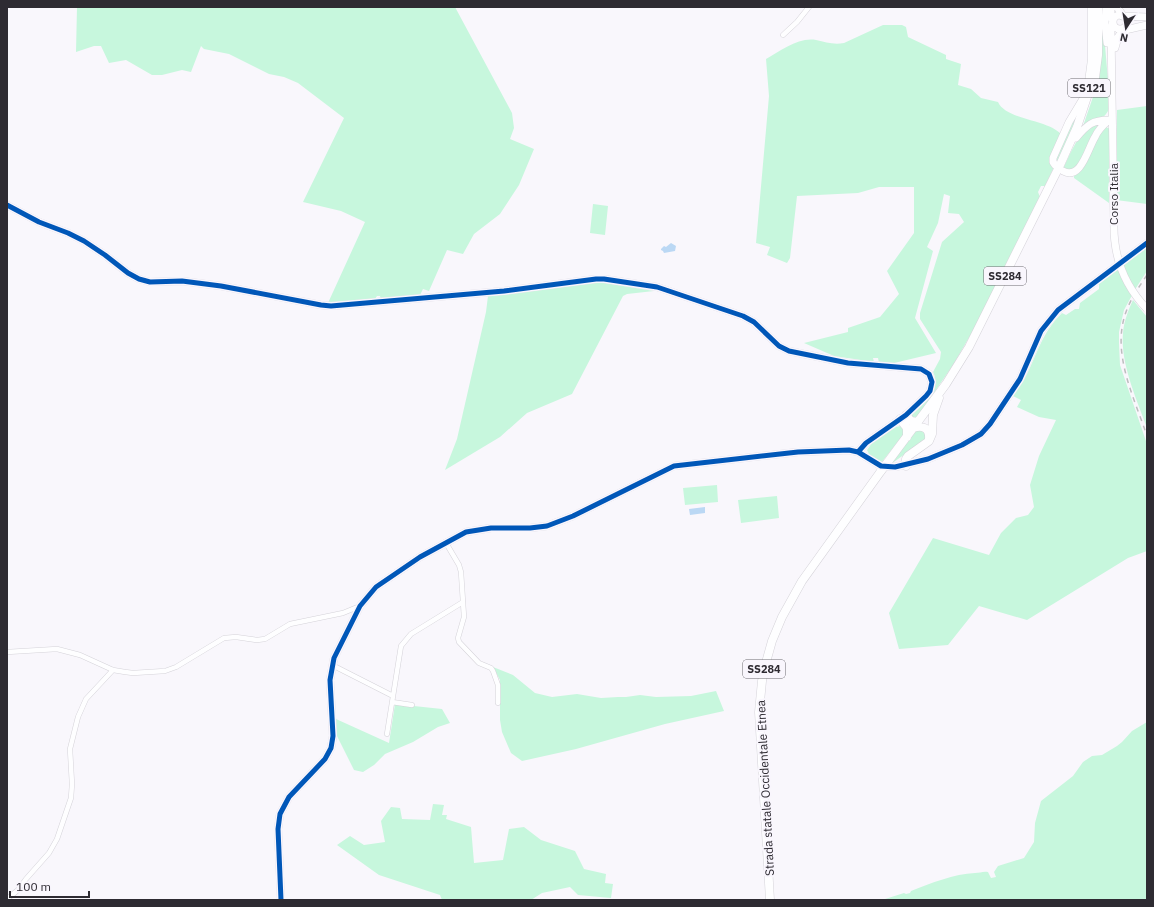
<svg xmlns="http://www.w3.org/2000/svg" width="1154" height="907" viewBox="0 0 1154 907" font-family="'IBM Plex Sans',sans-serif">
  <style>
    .green { fill: #c7f7dd }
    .water { fill: #bbd8f4 }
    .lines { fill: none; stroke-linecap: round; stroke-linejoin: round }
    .street-casing { stroke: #d5d3d9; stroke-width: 5.5 }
    .secondary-casing { stroke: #d5d3d9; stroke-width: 8 }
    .primary-casing { stroke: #d5d3d9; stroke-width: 9 }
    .street { stroke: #fefeff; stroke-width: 4.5 }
    .secondary { stroke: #fefeff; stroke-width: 7 }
    .primary { stroke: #fefeff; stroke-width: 8 }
    .rail { stroke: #bebdbf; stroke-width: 1.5; stroke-dasharray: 5 5; stroke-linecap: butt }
    .secondary-bridge-casing { stroke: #d5d3d9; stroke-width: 8; stroke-linecap: butt }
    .primary-bridge-casing { stroke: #d5d3d9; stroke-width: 9; stroke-linecap: butt }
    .secondary-bridge { stroke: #fefeff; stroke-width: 7 }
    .primary-bridge { stroke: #fefeff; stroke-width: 8 }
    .cycleway-casing { stroke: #f9f6fd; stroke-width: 8 }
    .cycleway { stroke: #0057b8; stroke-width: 5 }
    .labels { text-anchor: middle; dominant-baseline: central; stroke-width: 4; stroke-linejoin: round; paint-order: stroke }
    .shield { fill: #f9f6fd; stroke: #6b686f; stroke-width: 1 }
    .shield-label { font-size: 11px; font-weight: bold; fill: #2e2b32 }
    .street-label { font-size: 12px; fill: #2e2b32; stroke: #f9f6fd }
  </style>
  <rect width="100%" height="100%" fill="#f9f7fc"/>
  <!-- green -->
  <path class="green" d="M77,7H455L512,113L514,128L510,139L534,149L519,185L500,214L474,234L463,254L447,250L429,291L423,289L420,295L381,299L380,296H377L375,299L328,303L365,222L341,211L303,202L344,118L298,83L284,77L269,74L229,54L204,49L201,46L191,72L182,70L162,75H152L126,60L109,63L101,46H94L76,52Z
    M1102,7H1104L1103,22L1110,104C1108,119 1096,121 1083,126L1094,94L1102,55Z
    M883,25H902L906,27L908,37L946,55V59L961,64L958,85L971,89L981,98L998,102C1006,120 1047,119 1061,134L1054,167L1045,186H1041L1038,192L1040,197L978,322L953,365L918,416L914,418L912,417V413C923,402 942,389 933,372L940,359L941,352L920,319V313L942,242L964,222L959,214L948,213L950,196L944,194L938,223L927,247L933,251L915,318L936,353L890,364L879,363L878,358H873L874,362L834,356L804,343L848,332V328L880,317L899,294L887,271L914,233V187H879L858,193L797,196L790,258L787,263L767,255L770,247L756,243L769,96L766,59C781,51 798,37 816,40C826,42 833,45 844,43Z
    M1147,106V204L1116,200L1117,110Z
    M1081,107L1073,130L1056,164L1055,156Z
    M1101,123L1084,156L1074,170L1063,169C1068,158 1079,133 1088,127C1092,124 1097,124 1101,123Z
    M1106,127L1110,129L1109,203L1074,178V176L1084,163L1098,134Z
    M593,204L608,206L605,235L590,233Z
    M1147,246V271L1136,288L1124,310L1119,332V343L1120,365L1147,444V551L1128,558L1027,620L979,606L948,645L899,649L889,613L933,538L989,555L1001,533L1016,518L1028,515L1034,507L1030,485L1039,456L1056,420L1039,417L1017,407L1021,400L1013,396C1017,390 1022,384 1025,378C1038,353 1041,334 1062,313L1066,315L1075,309H1079L1080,303L1099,289V284Z
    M599,282L654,291L627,294L623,296L572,394L527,413L500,437L445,470L457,439L486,312L488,296Z
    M1133,300L1147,317V428C1137,400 1120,363 1123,333C1124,321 1128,311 1133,300Z
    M900,426L902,428L904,433L903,435L881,463L870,456L867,450L872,443L896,427Z
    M918,430H924L926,439L891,464L915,432Z
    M717,485L718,502L685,505L683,488Z
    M777,496L779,518L741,523L738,500Z
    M493,667L513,675L535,693L552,697L577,694L601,698L618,697H626L640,695L656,697L691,696L716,691L724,711L665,724L576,749L522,761L511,753L502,732L500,720V680Z
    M395,704L442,709L450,723L438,727L413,742L385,754L374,765L363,772L354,770L336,734V719L389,743Z
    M1147,722V900H882L904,893L906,894L910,893L911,891C931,883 954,874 975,873C980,873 983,871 988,872L991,878L996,877L994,872L998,866L1024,858L1034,842L1035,823L1041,801L1073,776L1083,762L1092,756L1102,755L1117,746L1122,742L1132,731Z
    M433,804L444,805L442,815H447L446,819L471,827L474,863L503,860L509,829L524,827L541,840L575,851L584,869L606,874L605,883L613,884L611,898L578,895L570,887L542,893L531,900H442L440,895L379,875L337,845L350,836L364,845L385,842L381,821L391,807L400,808L402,819L430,820Z"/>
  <!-- water -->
  <path class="water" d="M671,243L676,246L675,251L664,253L663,251L661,250V249L664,246L666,247Z
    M705,507V513L690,515L689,509Z"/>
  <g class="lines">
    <defs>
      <path id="street" d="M783,35L797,22L809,7
        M446,543L459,565L461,572L464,617L458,638L459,642L479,663L491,668L493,671L498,685V703
        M7,652L57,649L80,655L113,670L125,672L133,673L165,671L176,667L224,638L236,637L257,640L265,639L290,624L343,613L360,606
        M332,665L393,696
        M392,702L412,705
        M387,734L401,646L411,634L463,602
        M7,899L18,890L26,879L49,853L57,839L71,798L72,784L70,749L78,717L86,699L113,670"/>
      <path id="secondary" d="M1106,7L1105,24L1107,43
        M1111,7V16L1113,22
        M1117,7L1124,17
        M1113 22a7 7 0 1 1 14 0a7 7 0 1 1-14 0Z
        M1122,16L1147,17
        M1113,20L1111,31L1114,222
        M1120,29L1125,30L1147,25
        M1115,48L1118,37L1125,27
        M1076,138C1087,125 1092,120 1109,120
        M1055,165L1053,162V158L1069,122L1084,97
        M1063,171C1081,181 1088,148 1095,137C1098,130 1103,125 1109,120
        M7,205L39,222L68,233L84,241L105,255L128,273L139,279L150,282L182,281L221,286L321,305L331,306L504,291L596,279H604L657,287L743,316L754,322L779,346L789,351L848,363L921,369L929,374L932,382L930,391L926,396L906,415L866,443L858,452
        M281,900L278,829L280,814L289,797L325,759L331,748L333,736L330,680L334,658L360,606L376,587L420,557L466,532L491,528H530L547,526L573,516L674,466L798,452L849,450L858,452L881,466L895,467L928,459L962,445L981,434L990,424L1020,379L1041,331L1058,310L1147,243"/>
      <path id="primary" d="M1095,78L1098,55V7
        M906,415L911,421L918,422
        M900,419L907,428V437
        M913,428C923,425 930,428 929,439
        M887,463L946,384L969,347L1060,165L1077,127L1087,97L1092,59V7
        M906,466V459L908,456L929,441L932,434L933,415L939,398
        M770,900L759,712L762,681L765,666L772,641L782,617L802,581L881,471"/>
    </defs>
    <!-- street casing -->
    <use href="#street" class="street-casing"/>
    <!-- secondary casing -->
    <use href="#secondary" class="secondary-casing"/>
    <!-- primary casing -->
    <use href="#primary" class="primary-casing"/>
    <!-- street -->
    <use href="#street" class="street"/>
    <!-- secondary -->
    <use href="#secondary" class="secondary"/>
    <!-- primary -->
    <use href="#primary" class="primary"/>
    <!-- rail -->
    <path class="rail" d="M1147,275C1139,287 1131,298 1126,312C1111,353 1134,397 1147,436"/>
    <defs>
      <path id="secondary-bridge" d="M1114,222C1113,255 1124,285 1147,309"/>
      <path id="primary-bridge" d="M881,471L887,463"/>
    </defs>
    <!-- secondary-bridge casing -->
    <use href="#secondary-bridge" class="secondary-bridge-casing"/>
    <!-- primary-bridge casing -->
    <use href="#primary-bridge" class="primary-bridge-casing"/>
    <!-- secondary-bridge -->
    <use href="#secondary-bridge" class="secondary-bridge"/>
    <!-- primary-bridge -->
    <use href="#primary-bridge" class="primary-bridge"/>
    <defs>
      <path id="cycleway" d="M7,205L39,222L68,233L84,241L105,255L128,273L139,279L150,282L182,281L221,286L321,305L331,306L504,291L596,279H604L657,287L743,316L754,322L779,346L789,351L848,363L921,369L929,374L932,382L930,391L926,396L906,415L866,443L858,452
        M281,900L278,829L280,814L289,797L325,759L331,748L333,736L330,680L334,658L360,606L376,587L420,557L466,532L491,528H530L547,526L573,516L674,466L798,452L849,450L858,452L881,466L895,467L928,459L962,445L981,434L990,424L1020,379L1041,331L1058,310L1147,243"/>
    </defs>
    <!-- cycleway casing -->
    <use href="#cycleway" class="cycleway-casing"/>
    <!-- cycleway -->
    <use href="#cycleway" class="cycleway"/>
  </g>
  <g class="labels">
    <!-- shield labels -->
    <g class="shield">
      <rect x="1068" y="79" width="42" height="18" rx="3"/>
      <rect x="984" y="267" width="42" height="18" rx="3"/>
      <rect x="743" y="660" width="42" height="18" rx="3"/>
    </g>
    <g class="shield-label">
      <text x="1089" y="88">SS121</text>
      <text x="1005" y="276">SS284</text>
      <text x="764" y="669">SS284</text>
    </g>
    <!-- street labels -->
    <g class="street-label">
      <text transform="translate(1113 194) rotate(-90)">Corso Italia</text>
      <text transform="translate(765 788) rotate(-93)">Strada statale Occidentale Etnea</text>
    </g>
  </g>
  <!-- border -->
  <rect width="1154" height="907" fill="none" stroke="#2e2b32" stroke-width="16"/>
  <!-- north arrow -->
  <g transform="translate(1126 28) rotate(192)" stroke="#f9f6fd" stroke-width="3" paint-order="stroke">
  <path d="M0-3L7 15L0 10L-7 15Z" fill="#2e2b32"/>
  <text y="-6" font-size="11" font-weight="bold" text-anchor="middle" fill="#2e2b32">N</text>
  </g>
  <!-- scale -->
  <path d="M10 891v6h79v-6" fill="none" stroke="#2e2b32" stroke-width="2"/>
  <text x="16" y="891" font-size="12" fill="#2e2b32" stroke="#f9f6fd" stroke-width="3" paint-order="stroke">100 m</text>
</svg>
